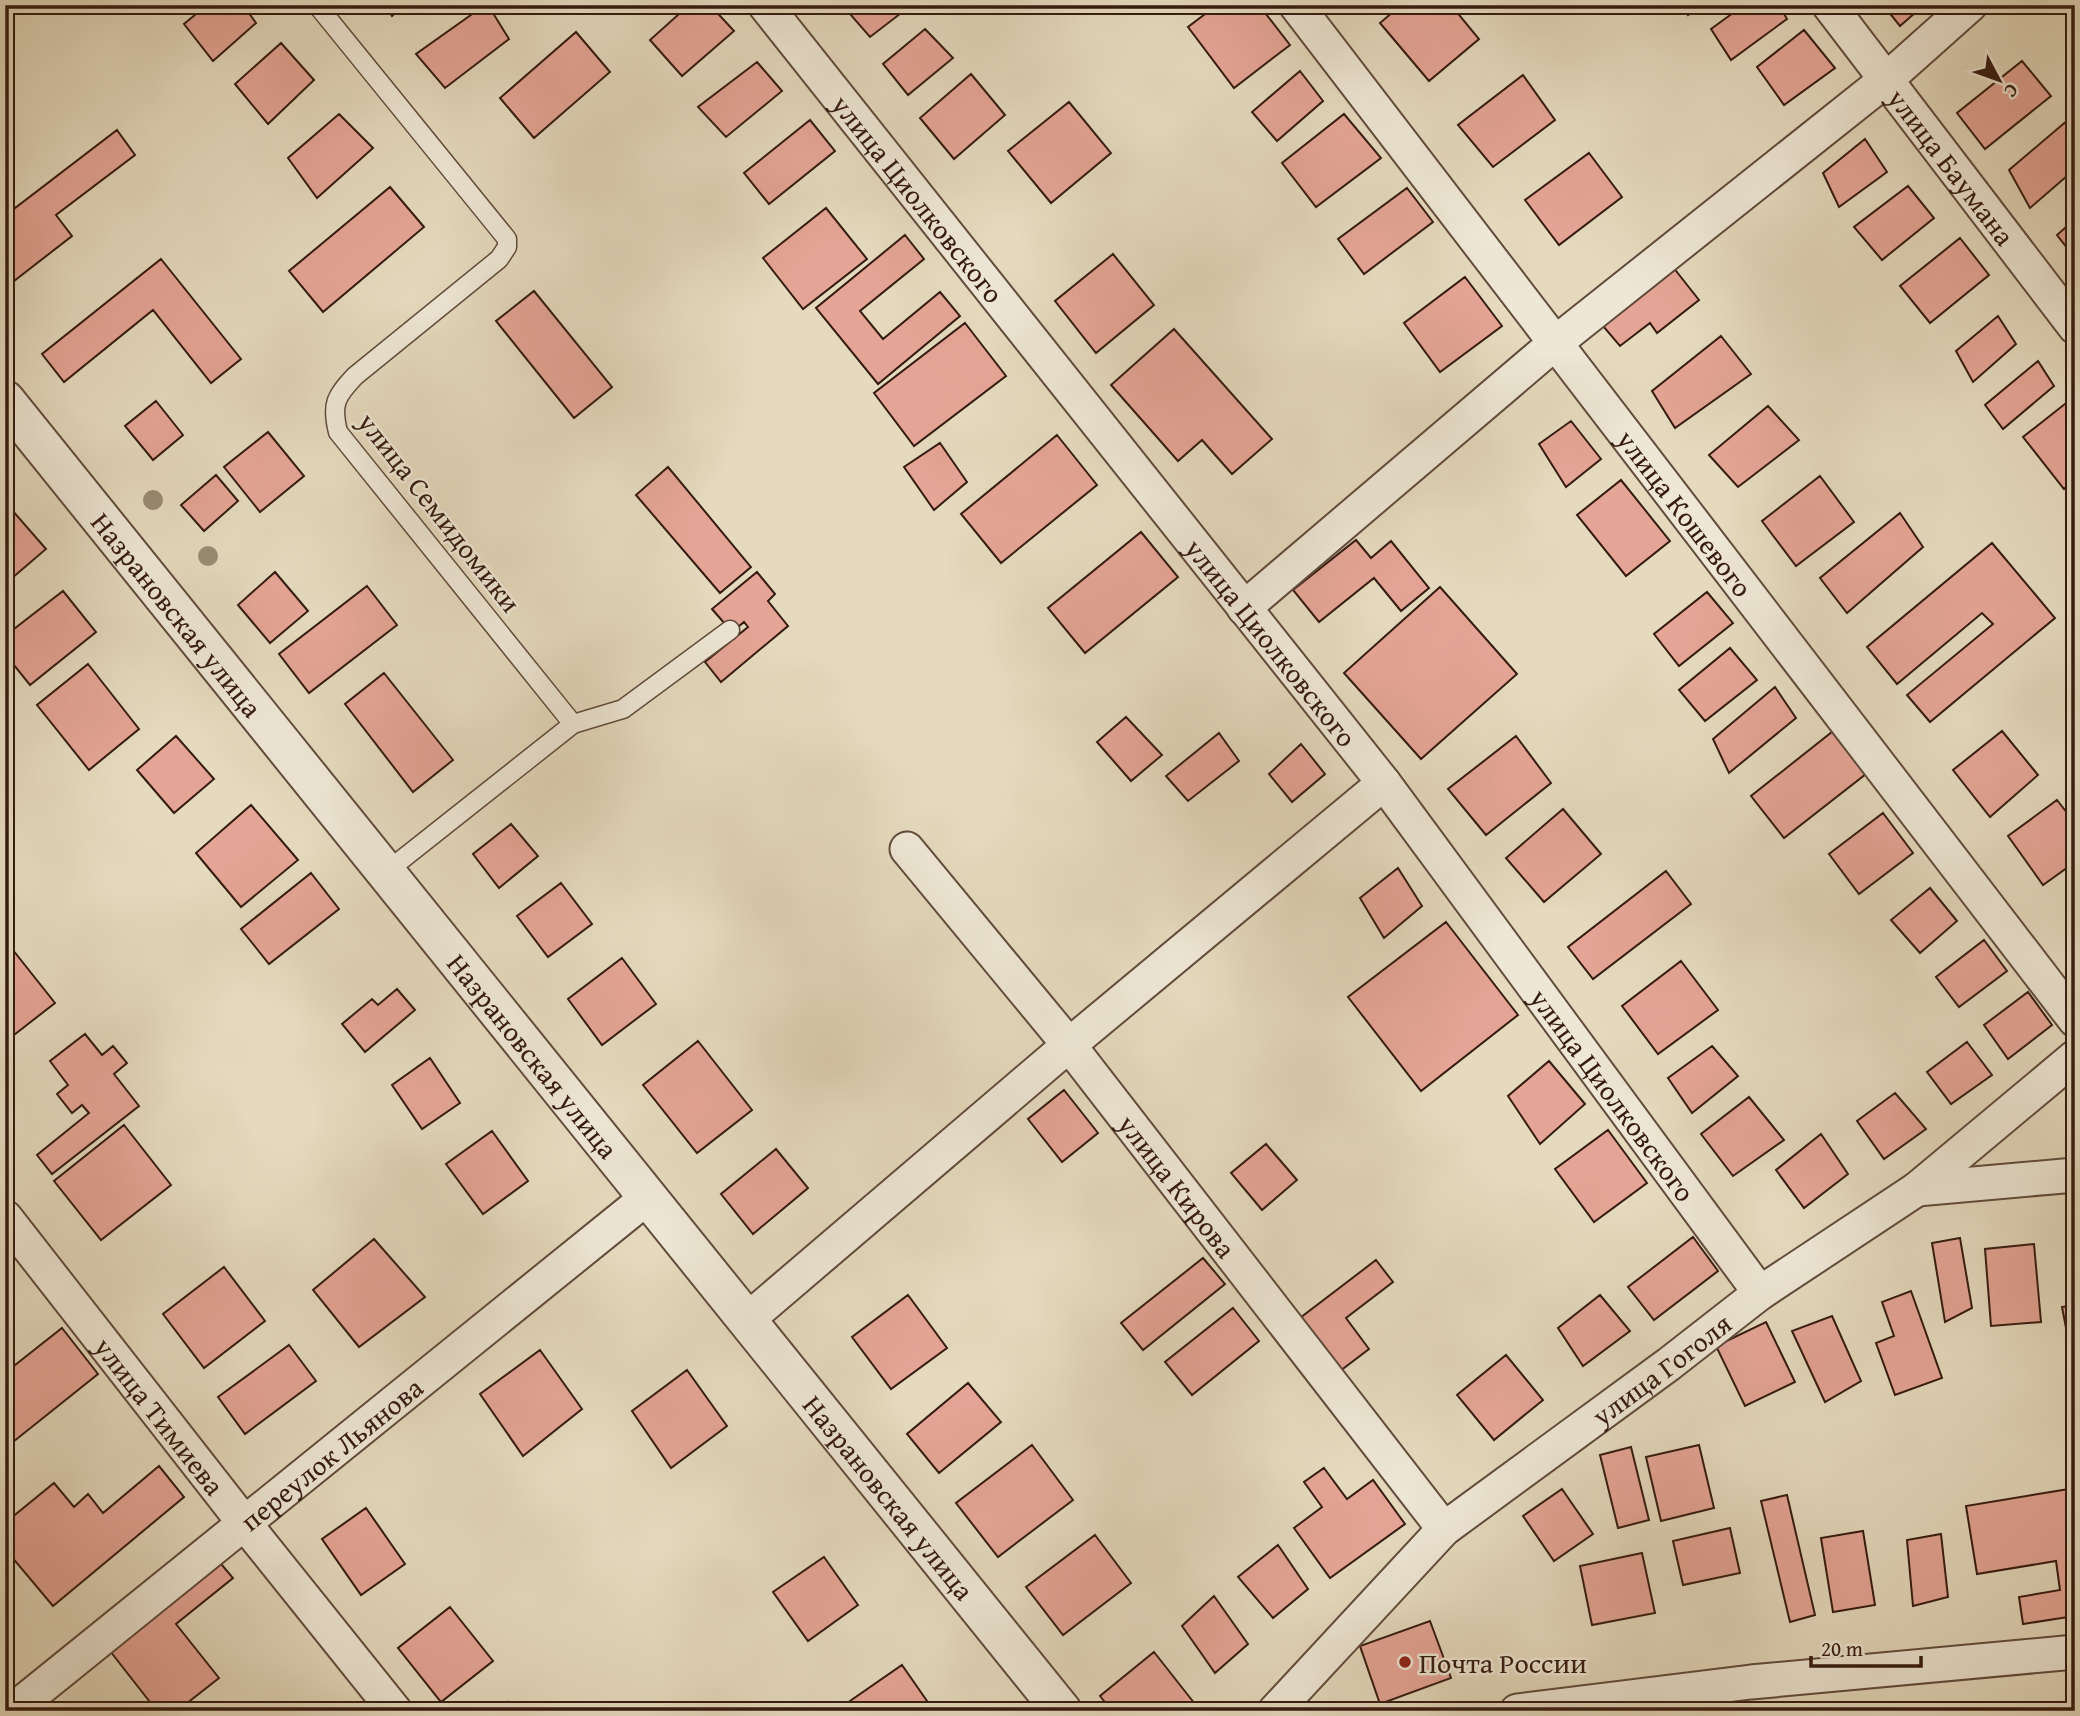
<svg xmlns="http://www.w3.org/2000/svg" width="2080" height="1716" viewBox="0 0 2080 1716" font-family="'Gentium Book Plus',serif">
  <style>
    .building { fill: #e5a596; stroke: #351b10; stroke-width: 2 }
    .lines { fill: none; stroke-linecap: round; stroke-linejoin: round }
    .service-casing { stroke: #614b3c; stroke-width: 21 }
    .minor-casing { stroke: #614b3c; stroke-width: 37 }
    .tertiary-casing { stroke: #614b3c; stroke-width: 42 }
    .service { stroke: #eee7d5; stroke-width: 18 }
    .minor { stroke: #eee7d5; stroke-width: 33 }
    .tertiary { stroke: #eee7d5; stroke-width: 38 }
    .tree { fill: #998c74 }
    .poi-dot { fill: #8f2418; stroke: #eee7d5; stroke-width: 2.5 }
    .labels { text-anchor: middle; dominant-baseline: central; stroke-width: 5; stroke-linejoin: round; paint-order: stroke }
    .street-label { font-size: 28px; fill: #351b10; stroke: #eee7d5 }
    .poi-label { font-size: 28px; fill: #351b10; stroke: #eee7d5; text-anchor: start }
  </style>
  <rect width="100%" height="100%" fill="#e5dabe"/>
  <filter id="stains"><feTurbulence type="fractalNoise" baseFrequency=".00286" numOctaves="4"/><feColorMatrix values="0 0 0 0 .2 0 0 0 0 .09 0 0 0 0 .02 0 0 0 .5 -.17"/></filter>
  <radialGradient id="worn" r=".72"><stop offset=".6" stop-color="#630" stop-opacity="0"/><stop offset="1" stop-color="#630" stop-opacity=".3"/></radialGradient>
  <!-- building -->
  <path class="building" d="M207,5H243L256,23L213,61L184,24Z
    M385,5H404L392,16Z
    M485,5H488L509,39L445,88L416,54Z
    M689,5H710L734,31L682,76L650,40Z
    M907,5L909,7L870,37L843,6Z
    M1217,5H1259L1290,45L1234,88L1188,27Z
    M1401,5H1451L1479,39L1429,81L1380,23Z
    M1681,5H1701L1688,15Z
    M1744,5H1779L1787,19L1731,60L1711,29Z
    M1883,5H1924L1900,26Z
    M925,29L953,58L908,95L883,64Z
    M1804,30L1835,68L1784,105L1757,67Z
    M576,32L610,72L534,138L500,98Z
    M281,43L314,80L268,124L235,84Z
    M2022,61L2051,96L1985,149L1957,113Z
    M757,62L782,91L726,137L698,107Z
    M1300,71L1323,101L1277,141L1252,112Z
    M971,74L1005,115L954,159L920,118Z
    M1523,75L1555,120L1493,167L1458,125Z
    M1069,102L1111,153L1051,203L1008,151Z
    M339,114L373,148L317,198L288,158Z
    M1344,114L1381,158L1316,207L1282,163Z
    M2075,114V169L2030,208L2009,170Z
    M810,120L835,151L769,204L744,173Z
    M117,130L135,155L56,215L72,236L14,281L5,269V196L15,208Z
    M1865,139L1887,172L1839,207L1823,173Z
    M1589,153L1622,197L1559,245L1525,200Z
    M1908,186L1934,218L1882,260L1854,227Z
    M390,187L424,227L323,312L289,271Z
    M1407,188L1433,222L1364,274L1338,239Z
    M826,208L867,259L803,309L763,258Z
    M2075,219V258L2057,235Z
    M905,235L924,259L860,311L883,339L940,292L960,316L878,384L816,308Z
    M1960,238L1989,275L1930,323L1900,286Z
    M1113,254L1154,305L1096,353L1055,301Z
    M161,259L241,359L211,383L153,310L64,382L42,354Z
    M1669,262L1699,300L1657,333L1650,323L1620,346L1597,319Z
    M1465,277L1502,326L1440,372L1404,323Z
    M534,291L612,387L574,418L496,321Z
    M1998,316L2016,344L1973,382L1956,351Z
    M965,323L1006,376L914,446L874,393Z
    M1174,329L1272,439L1232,474L1202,440L1178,461L1111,385Z
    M1721,336L1751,374L1675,428L1652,391Z
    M2038,361L2054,386L2003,429L1985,405Z
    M2075,396V480L2064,489L2023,437Z
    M156,401L183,435L153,460L125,426Z
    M1768,406L1799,440L1738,487L1709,455Z
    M1571,421L1601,459L1566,487L1539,444Z
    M268,432L304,476L260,512L224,467Z
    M1057,435L1097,485L1001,563L961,514Z
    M940,443L967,482L934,510L904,467Z
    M668,467L751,567L720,593L636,495Z
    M216,475L238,501L204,531L181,505Z
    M1820,476L1854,522L1796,566L1762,521Z
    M1621,480L1670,541L1626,576L1577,515Z
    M5,502L46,549L5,584Z
    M1900,513L1923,547L1847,613L1820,578Z
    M1141,532L1178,577L1085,653L1048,608Z
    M1356,540L1371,558L1391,541L1429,588L1401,611L1374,578L1319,622L1293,590Z
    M1992,543L2055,618L1930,722L1907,695L1993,624L1982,613L1897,684L1867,647Z
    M275,572L308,611L270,643L238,605Z
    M757,572L775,594L768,601L788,626L721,682L705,662L748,627L744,622L732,632L712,609Z
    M367,586L397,625L309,693L279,654Z
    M1440,587L1517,674L1421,759L1344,673Z
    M63,591L96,632L30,685L5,654V636Z
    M1707,592L1733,623L1679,666L1654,634Z
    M1730,648L1757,680L1705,721L1679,690Z
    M88,664L139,729L89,770L37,705Z
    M384,673L453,760L413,792L345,704Z
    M1775,687L1796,718L1729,773L1713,739Z
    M1126,717L1162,755L1131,781L1097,742Z
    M1837,728L1871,770L1784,838L1751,796Z
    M2002,731L2038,775L1990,817L1953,770Z
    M1219,733L1239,761L1188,801L1166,776Z
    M176,736L214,779L174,813L137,770Z
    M1516,736L1551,783L1486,835L1448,789Z
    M1301,744L1325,774L1292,802L1269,774Z
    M2057,800L2075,823V862L2043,885L2008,836Z
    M251,805L298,860L241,907L196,853Z
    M1563,809L1601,854L1544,902L1506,858Z
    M1883,813L1913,853L1859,894L1829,854Z
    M511,824L538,856L499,888L473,854Z
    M1398,868L1422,906L1384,938L1360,898Z
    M1666,871L1691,904L1593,979L1568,947Z
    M311,873L339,909L269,964L241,929Z
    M561,883L592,924L548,957L517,916Z
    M1930,888L1957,921L1920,953L1891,920Z
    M1446,922L1518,1015L1421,1091L1348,997Z
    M5,940L55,1003L5,1042Z
    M1984,940L2007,971L1959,1007L1936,977Z
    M622,958L656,1004L602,1045L568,999Z
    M1681,961L1718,1010L1658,1054L1622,1006Z
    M397,989L415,1010L365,1052L342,1024L372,999L378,1005Z
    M2028,992L2052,1025L2008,1059L1984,1025Z
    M85,1034L102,1055L113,1046L127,1063L114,1074L139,1106L52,1174L37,1155L89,1113L82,1105L72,1113L57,1094L68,1085L50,1061Z
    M698,1041L752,1110L697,1153L643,1085Z
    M1967,1042L1992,1075L1951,1104L1927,1072Z
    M1712,1046L1738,1076L1692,1113L1668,1078Z
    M430,1058L460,1103L422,1129L392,1085Z
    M1549,1061L1585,1104L1540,1144L1508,1096Z
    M1064,1090L1098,1133L1062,1162L1028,1119Z
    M1895,1093L1926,1129L1884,1159L1857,1121Z
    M1749,1097L1784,1140L1733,1176L1701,1134Z
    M2075,1099V1125L2066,1105Z
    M124,1125L171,1185L101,1240L54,1181Z
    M1608,1130L1647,1183L1594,1222L1555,1169Z
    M492,1131L528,1181L483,1214L446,1164Z
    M1821,1134L1848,1174L1804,1208L1776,1170Z
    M1266,1144L1297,1180L1262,1210L1231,1173Z
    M776,1149L808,1188L753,1234L721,1194Z
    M1693,1237L1718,1271L1654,1320L1628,1287Z
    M1960,1238L1972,1308L1945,1322L1932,1243Z
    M374,1239L425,1297L359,1347L313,1290Z
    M2034,1244L2041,1322L1991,1326L1985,1249Z
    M1203,1258L1225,1284L1143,1350L1121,1323Z
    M1376,1260L1393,1282L1346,1318L1369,1349L1340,1371L1300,1318Z
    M224,1267L265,1321L204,1368L163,1314Z
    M1911,1291L1942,1378L1895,1395L1876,1343L1894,1336L1882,1302Z
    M908,1295L947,1348L891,1389L852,1337Z
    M1600,1295L1630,1331L1583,1366L1558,1328Z
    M2075,1305V1332L2067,1333L2062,1307Z
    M1233,1308L1259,1341L1192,1395L1165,1362Z
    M1832,1316L1861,1381L1825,1402L1792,1331Z
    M1766,1322L1795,1382L1745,1406L1716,1346Z
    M62,1328L98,1374L8,1446L5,1443V1373Z
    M289,1345L316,1381L245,1434L218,1397Z
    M540,1350L582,1409L523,1456L480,1394Z
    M1506,1355L1543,1400L1494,1440L1457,1395Z
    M687,1370L727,1426L671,1468L632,1411Z
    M968,1383L1001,1422L939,1473L907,1434Z
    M1032,1445L1073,1500L998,1557L956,1503Z
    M1699,1445L1714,1508L1661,1521L1646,1457Z
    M1631,1447L1649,1520L1618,1528L1600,1455Z
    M159,1466L184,1497L53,1606L5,1549V1523L54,1483L74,1507L88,1494L103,1513Z
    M1324,1468L1347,1499L1373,1480L1405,1524L1330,1578L1294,1528L1322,1507L1304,1482Z
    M2075,1488V1616L2023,1624L2019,1597L2060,1590L2056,1561L1977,1574L1966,1506Z
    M1562,1489L1593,1534L1554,1561L1523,1516Z
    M1787,1495L1815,1615L1790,1622L1761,1501Z
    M366,1508L405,1564L361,1595L322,1539Z
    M1730,1528L1740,1573L1683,1585L1673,1541Z
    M1863,1531L1875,1605L1833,1612L1821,1538Z
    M1941,1534L1948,1597L1913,1606L1907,1540Z
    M1095,1535L1131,1583L1063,1635L1026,1587Z
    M1278,1545L1308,1589L1273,1618L1238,1577Z
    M211,1552L233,1578L176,1624L219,1678L177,1711H157L103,1642Z
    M1642,1553L1655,1613L1592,1625L1580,1566Z
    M824,1557L858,1605L808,1641L773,1592Z
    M1214,1596L1248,1644L1215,1673L1182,1626Z
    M450,1607L493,1661L441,1702L398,1648Z
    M1430,1621L1451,1678L1380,1704L1360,1646Z
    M1154,1652L1195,1704L1187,1711H1112L1100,1696Z
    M902,1665L934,1711H857L850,1701Z
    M508,1702L514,1711H496Z"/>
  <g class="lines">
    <defs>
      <path id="service" d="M317,5L507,239V247L499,259L355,376C336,396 331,404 338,432L573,724L386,872
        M573,724L623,709L730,630"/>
      <g id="minor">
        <path id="s1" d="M765,5L1384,783L1760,1293"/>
        <path id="s2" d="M1296,5L2075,1020"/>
        <path id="s3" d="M1829,5L2075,327"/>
        <path d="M1244,608L1554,344L1887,79L1970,5"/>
        <path id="s4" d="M907,849L1069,1045L1444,1529"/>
        <path d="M1917,1189L2075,1175"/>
        <path id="s5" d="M5,1217L245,1524L395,1711"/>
        <path d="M747,1320L1069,1045L1384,783"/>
        <path id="s6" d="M12,1711L648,1197"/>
        <path id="s7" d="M1275,1711L1444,1529L1669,1364L1760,1293L1917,1189L2075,1057"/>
        <path d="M1517,1711L1751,1682L2075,1652"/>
      </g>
      <g id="tertiary">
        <path id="s8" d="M5,400L1062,1711"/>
      </g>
    </defs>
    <!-- service casing -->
    <use href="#service" class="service-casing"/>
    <!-- minor casing -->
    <use href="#minor" class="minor-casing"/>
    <!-- tertiary casing -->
    <use href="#tertiary" class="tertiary-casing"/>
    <!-- service -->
    <use href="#service" class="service"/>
    <!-- minor -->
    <use href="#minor" class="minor"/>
    <!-- tertiary -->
    <use href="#tertiary" class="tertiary"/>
  </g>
  <!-- trees -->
  <g class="tree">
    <circle cx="153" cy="500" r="10"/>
    <circle cx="208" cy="556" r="10"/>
  </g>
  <!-- markers -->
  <circle class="poi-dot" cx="1405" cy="1662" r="7"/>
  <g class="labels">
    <!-- street labels -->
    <g class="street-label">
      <text stroke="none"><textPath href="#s3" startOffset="203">улица Баумана</textPath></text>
      <text stroke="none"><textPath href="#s1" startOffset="247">улица Циолковского</textPath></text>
      <text transform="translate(440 512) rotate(52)">улица Семидомики</text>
      <text stroke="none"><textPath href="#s2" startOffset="640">улица Кошевого</textPath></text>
      <text stroke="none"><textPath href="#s8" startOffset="275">Назрановская улица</textPath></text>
      <text stroke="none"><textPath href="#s1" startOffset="814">улица Циолковского</textPath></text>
      <text stroke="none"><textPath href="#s8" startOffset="842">Назрановская улица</textPath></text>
      <text stroke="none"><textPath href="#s1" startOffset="1381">улица Циолковского</textPath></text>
      <text stroke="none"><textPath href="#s4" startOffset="432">улица Кирова</textPath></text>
      <text stroke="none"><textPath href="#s7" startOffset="518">улица Гоголя</textPath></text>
      <text stroke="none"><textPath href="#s5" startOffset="252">улица Тимиева</textPath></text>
      <text stroke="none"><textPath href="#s6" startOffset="410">переулок Льянова</textPath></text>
      <text stroke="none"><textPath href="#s8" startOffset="1409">Назрановская улица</textPath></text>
    </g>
    <!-- poi labels -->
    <g class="poi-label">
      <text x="1419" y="1662">Почта России</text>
    </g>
  </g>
  <!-- margin -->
  <rect width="2080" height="1716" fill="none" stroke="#e5dabe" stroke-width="28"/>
  <rect x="7" y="7" width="2066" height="1702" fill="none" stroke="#351b10" stroke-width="3.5"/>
  <rect x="14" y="14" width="2052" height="1688" fill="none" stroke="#351b10" stroke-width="2"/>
  <!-- north arrow -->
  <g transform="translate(1999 80) rotate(131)" stroke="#eee7d5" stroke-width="5" paint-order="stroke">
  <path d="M0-5L12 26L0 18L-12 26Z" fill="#351b10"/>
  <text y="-10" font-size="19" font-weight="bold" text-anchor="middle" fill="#351b10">С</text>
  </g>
  <!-- scale -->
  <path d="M1811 1656v10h110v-10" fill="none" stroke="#351b10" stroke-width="3.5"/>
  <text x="1821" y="1656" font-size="21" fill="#351b10" stroke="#eee7d5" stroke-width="5" paint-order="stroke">20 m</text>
  <rect width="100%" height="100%" filter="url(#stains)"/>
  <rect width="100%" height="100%" fill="url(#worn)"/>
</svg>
